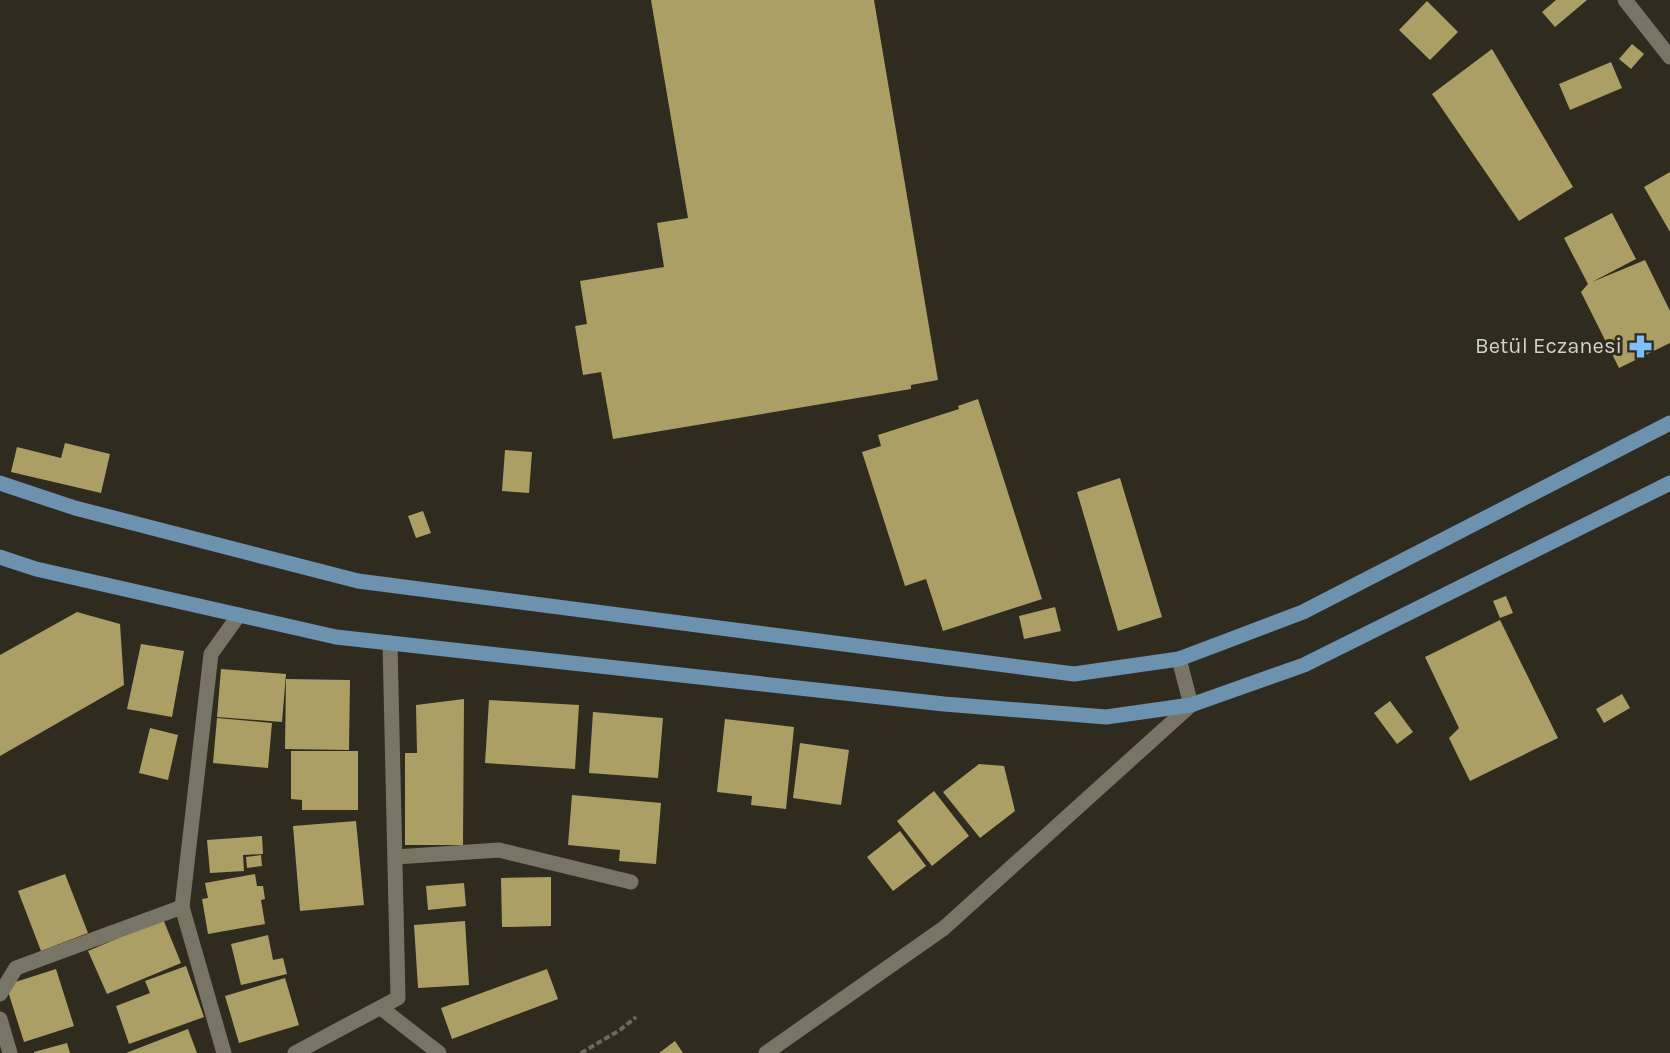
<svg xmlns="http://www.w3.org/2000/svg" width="1670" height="1053" viewBox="0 0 1670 1053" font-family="Karla,sans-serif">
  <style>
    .building { fill: #ac9f65 }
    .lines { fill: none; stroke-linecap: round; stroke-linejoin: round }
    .path { stroke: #6b695d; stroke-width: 4; stroke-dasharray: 6 3; stroke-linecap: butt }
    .minor { stroke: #787566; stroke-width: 15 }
    .major { stroke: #6d92af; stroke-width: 15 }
    .labels { text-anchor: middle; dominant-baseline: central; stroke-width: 6; stroke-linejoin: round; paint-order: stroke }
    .poi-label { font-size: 22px; fill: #d3d1c9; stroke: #2f2c1f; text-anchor: end }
  </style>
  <rect width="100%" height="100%" fill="#2f2c1f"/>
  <!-- building -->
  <path class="building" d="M651,0H874L938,380L911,385V389L613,439L601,372L583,375L575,326L587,324L580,281L664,267L657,223L688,218Z
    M1556,0H1587L1555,27L1542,12Z
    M1427,1L1458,32L1430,60L1399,30Z
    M1632,44L1644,54L1631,69L1619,59Z
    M1492,49L1573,187L1519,221L1432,94Z
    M1611,62L1622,88L1570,110L1559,84Z
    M1670,172V232L1644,187Z
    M1612,213L1636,259L1592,282L1645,260L1670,311V343L1619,368L1581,292L1588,284L1564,238Z
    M978,399L1042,599L943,631L926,579L905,586L862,452L881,446L878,435L959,409L958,406Z
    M65,443L110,454L101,493L11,472L17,447L61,458Z
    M505,450L532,452L529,493L502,491Z
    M1120,478L1162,617L1118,631L1077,492Z
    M423,511L431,533L416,538L408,516Z
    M1506,596L1513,613L1500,618L1493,601Z
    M1055,607L1061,631L1024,639L1019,616Z
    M77,612L120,624L124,685L0,756V655Z
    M1500,620L1558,738L1470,781L1449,738L1459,728L1425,657Z
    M141,644L184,651L172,717L127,709Z
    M221,669L286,674L282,722L217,717Z
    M286,679L350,680L349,750L285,749Z
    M1622,694L1630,708L1604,723L1596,709Z
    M464,699L463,845H405V753H417L416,705Z
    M489,700L579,705L575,769L485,763Z
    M1390,701L1413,732L1397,744L1374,713Z
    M593,712L663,718L658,778L589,773Z
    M217,718L272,723L268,768L213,763Z
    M725,719L794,727L786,809L751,805L752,796L717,792Z
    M150,728L178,735L168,780L139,773Z
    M800,743L849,750L841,805L793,798Z
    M291,751H358V810H302V800L291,799Z
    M979,764L1004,766L1015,811L980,838L943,792Z
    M934,791L969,836L932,866L897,821Z
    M572,795L661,803L656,864L619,861L620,850L568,845Z
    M356,821L364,905L300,911L293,826Z
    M900,831L926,866L893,891L867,857Z
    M262,836L263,854L243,855L244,871L210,873L207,840Z
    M261,855L262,866L247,868L246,857Z
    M65,874L88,933L41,951L18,891Z
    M255,874L257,886H263L265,899L261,900L265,924L208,934L202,899L208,898L205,883Z
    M551,877V926L502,927L501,878Z
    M464,883L466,906L428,910L426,886Z
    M163,919L181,963L107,994L88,951Z
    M465,921L469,985L418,988L414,925Z
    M268,935L273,960L283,958L287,974L241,985L231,944Z
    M186,966L204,1017L129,1044L116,1006L150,993L145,981Z
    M56,969L74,1026L24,1042L6,985Z
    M547,969L558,999L452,1039L441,1008Z
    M285,978L299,1025L239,1043L225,996Z
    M188,1029L197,1053H126Z
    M675,1041L683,1053H659Z
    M67,1043L70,1053H34V1052Z"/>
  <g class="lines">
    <!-- path -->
    <path class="path" d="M581,1053L620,1030L636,1017"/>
    <!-- minor -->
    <path class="minor" d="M1625,0L1670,57
      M396,857L499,850L631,882
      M0,994L16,968L182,907
      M381,1008L439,1053
      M0,1019L10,1053
      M224,1053L182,907L211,654L239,615
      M295,1053L398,998L390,643
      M766,1053L944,928L1191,705L1179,659"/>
    <!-- major -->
    <path class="major" d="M0,483L75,508L358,581L1074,674L1179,659L1303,612L1670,423
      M0,557L36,569L336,637L944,704L1106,717L1191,705L1304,665L1670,483"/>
  </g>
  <!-- icons -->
  <defs>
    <symbol id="pharmacy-bare" viewBox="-9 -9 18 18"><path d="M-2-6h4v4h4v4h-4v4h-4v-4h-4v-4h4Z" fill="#7ebef9" stroke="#2f2c1f" stroke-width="2.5" paint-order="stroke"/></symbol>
  </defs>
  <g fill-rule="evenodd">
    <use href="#pharmacy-bare" x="1624" y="330" width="33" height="33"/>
  </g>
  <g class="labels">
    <!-- poi labels -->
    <g class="poi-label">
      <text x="1622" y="346">Betül Eczanesi</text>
    </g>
  </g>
</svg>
